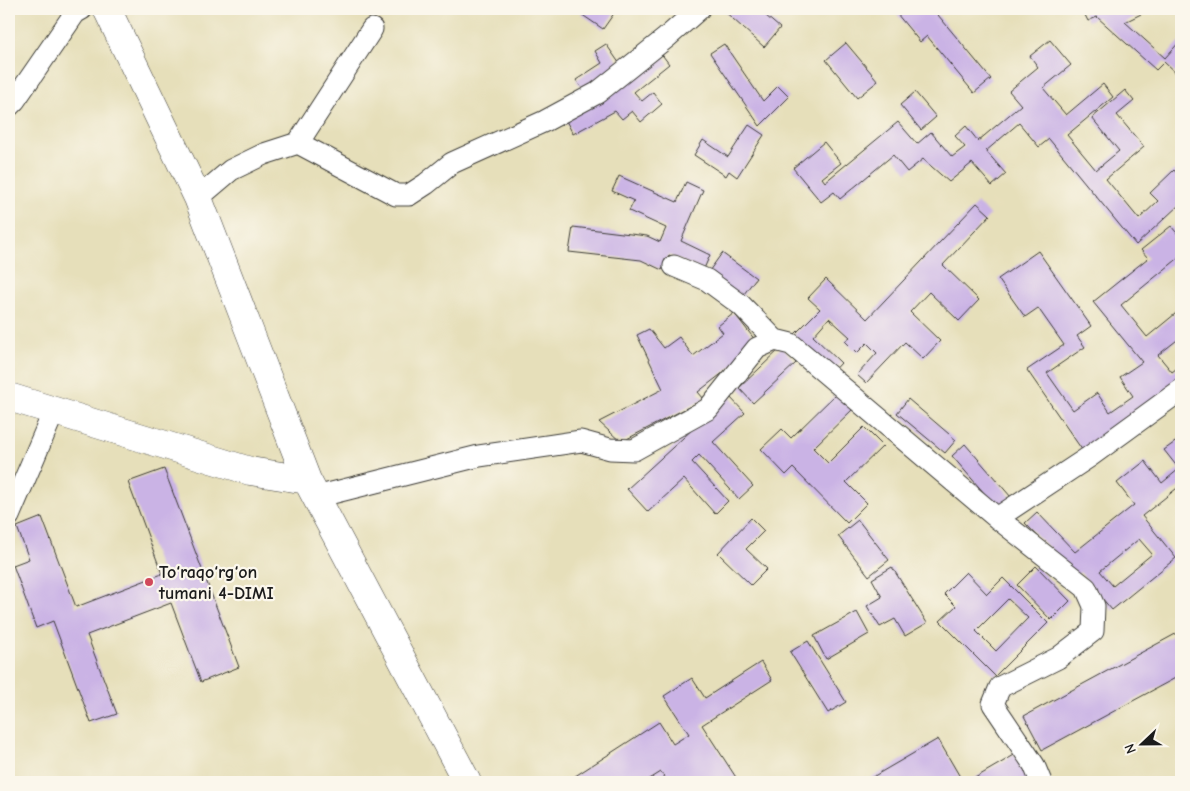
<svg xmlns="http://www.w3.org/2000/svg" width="1190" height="791" viewBox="0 0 1190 791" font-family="'Comic Neue',sans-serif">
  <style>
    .building { fill: #cab3e5; fill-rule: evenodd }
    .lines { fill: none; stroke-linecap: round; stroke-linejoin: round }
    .street-casing { stroke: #3a3934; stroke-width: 23 }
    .secondary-casing { stroke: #3a3934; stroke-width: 29 }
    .street { stroke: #fff; stroke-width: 21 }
    .secondary { stroke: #fff; stroke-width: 28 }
    .poi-dot { fill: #d1495b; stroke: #fbf7ec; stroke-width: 2 }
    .labels { text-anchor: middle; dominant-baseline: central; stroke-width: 4.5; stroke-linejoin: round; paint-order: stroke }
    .poi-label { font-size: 18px; font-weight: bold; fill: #1c1c1c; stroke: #fbf7ec; text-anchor: start }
  </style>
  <rect width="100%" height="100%" fill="#fbf7ec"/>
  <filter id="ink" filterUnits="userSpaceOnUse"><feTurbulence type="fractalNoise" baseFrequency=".02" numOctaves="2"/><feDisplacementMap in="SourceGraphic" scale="10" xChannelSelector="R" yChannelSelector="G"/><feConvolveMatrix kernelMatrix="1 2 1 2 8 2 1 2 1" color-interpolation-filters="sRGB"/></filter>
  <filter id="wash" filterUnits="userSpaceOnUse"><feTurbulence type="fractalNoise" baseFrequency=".0096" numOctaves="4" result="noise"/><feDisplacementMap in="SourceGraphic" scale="20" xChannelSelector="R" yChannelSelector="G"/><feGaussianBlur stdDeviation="1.12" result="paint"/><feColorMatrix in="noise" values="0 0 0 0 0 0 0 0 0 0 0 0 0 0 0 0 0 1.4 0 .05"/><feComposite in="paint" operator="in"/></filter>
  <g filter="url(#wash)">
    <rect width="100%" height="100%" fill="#e6dfba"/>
    <g id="blocks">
      <!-- building -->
      <path class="building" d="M584,9H617L603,29L581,14Z
        M722,9H758L780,28L764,47Z
        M904,9H933L991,79L974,93L927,36L920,42L897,14Z
        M1087,9H1151L1125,22L1165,58L1181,40V76L1180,77L1164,62L1156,70L1097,17L1088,21L1083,11Z
        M1050,40L1071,65L1043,88L1066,115L1103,84L1113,97L1067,135L1096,170L1119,151L1092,118L1125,90L1134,101L1117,115L1144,147L1106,179L1139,219L1158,201L1150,193L1174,170L1181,178V207L1179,205L1136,245L1049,139L1039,147L1019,123L986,151L1006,174L992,186L972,163L949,182L923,159L907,172L893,155L840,199L834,192L821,202L793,168L824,142L841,163L822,178L825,182L898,122L917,144L931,132L952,157L965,147L955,136L966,126L978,141L1021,105L1009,91L1038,67L1030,56Z
        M846,43L878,81L857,98L826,60Z
        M606,44L624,70L586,94L576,80L602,63L595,51Z
        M724,44L763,101L778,86L789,97L760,126L710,53Z
        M660,52L669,64L634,92L642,101L653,92L662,104L641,122L632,111L622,119L615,111L573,134L564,117Z
        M915,92L936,117L921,130L900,105Z
        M749,125L764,135L737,177L729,171L726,176L694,155L703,140L728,157Z
        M619,176L677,202L686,182L703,190L681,241L710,255L703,271L669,255L662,270L641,260L569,252L573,227L647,236L660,242L666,228L629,211L634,201L612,191Z
        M977,203L990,215L943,265L979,300L959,321L929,292L910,312L940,341L923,359L905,342L866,383L857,375L877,353L867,343L857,353L845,341L850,337L829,318L813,336L841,363L831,374L792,337L820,309L808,298L826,279L867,319Z
        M1171,226L1181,238V256L1121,305L1147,337L1181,309V337L1158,355L1172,372L1181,365V387L1085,454L1027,370L1064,345L1038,308L1025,317L998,279L1038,251L1091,326L1077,336L1085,347L1047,373L1073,410L1097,393L1110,412L1133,396L1120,377L1142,362L1093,302L1148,258L1141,250Z
        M722,253L756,278L741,298L707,274Z
        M734,313L759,345L698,392L704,399L621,442L599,422L663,389L637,335L649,329L664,348L679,337L693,356L723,333L718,326Z
        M782,347L796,363L753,403L739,388Z
        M839,391L855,407L813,448L828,463L864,427L883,446L846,482L867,503L847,523L793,468L786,475L761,449L782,429L791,438Z
        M729,396L745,413L713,442L753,486L739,499L699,455L692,462L728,501L715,514L684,479L648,512L627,489Z
        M908,399L956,440L945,453L897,413Z
        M1178,440L1181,444V485L1142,516L1176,558L1112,610L1080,572L1076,576L1025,523L1037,512L1075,552L1134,505L1117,483L1145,461L1162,483L1179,469L1164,450ZM1139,539L1152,554L1113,586L1100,571Z
        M965,444L1011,497L998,509L952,456Z
        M164,469L239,667L201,682L171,603L87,635L117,714L91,723L53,621L36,628L13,565L29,559L17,527L42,517L76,607L162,574L128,482Z
        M751,518L764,531L746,549L767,569L751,585L718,553Z
        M858,520L889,560L869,576L838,536Z
        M1036,566L1070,601L1051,620L1017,585Z
        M892,567L927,623L905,636L895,619L880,627L867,606L882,597L872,579Z
        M966,572L987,594L1003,578L1048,623L995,676L940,621L956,606L944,594ZM1008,599L1028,618L996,651L976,631Z
        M857,612L869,634L826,659L814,636Z
        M1181,631V675L1042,750L1024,716Z
        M808,641L846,702L828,713L790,652Z
        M761,662L772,680L702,725L739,782H668L661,772L645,782H566L659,722L673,744L689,734L664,696L692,678L705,698Z
        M938,739L963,782H864Z
        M1016,754L1029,778L1022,782H968Z"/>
    </g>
  </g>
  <g filter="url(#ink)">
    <use href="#blocks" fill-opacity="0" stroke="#3a3934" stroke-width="1"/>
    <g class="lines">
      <defs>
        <path id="street" d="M9,106L15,100L75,13L82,9
          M298,143L372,29
          M198,198L231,170L264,154L298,143L396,195H409L426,184L452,163L545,121L597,93L666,38L699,9
          M674,266L707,280L741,305L775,340
          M316,497L479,456L581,441L610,449L634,450L708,409L757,348L775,340L791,344L997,518L1086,588L1094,606L1093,631L1058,658L1000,687L993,704L1034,765L1041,782
          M9,516L54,411
          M997,518L1089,457L1181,390"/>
        <path id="secondary" d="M107,9L198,198L307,480L467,782
          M9,397L250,471L307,480"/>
      </defs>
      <!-- street casing -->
      <use href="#street" class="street-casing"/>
      <!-- secondary casing -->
      <use href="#secondary" class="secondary-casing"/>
      <!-- street -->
      <use href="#street" class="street"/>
      <!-- secondary -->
      <use href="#secondary" class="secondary"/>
    </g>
  </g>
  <!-- markers -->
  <circle class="poi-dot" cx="149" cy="582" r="5"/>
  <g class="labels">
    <!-- poi labels -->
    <g class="poi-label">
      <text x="159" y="572">To‘raqo‘rg‘on<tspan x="159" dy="21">tumani 4-DIMI</tspan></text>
    </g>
  </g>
  <!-- margin -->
  <rect width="1190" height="791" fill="none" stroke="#fbf7ec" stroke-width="30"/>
  <!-- north arrow -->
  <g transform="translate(1142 744) rotate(248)" stroke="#fbf7ec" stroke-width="4" paint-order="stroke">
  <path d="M0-4L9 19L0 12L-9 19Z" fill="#1c1c1c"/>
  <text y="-8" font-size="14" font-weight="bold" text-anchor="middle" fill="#1c1c1c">N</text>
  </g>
</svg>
